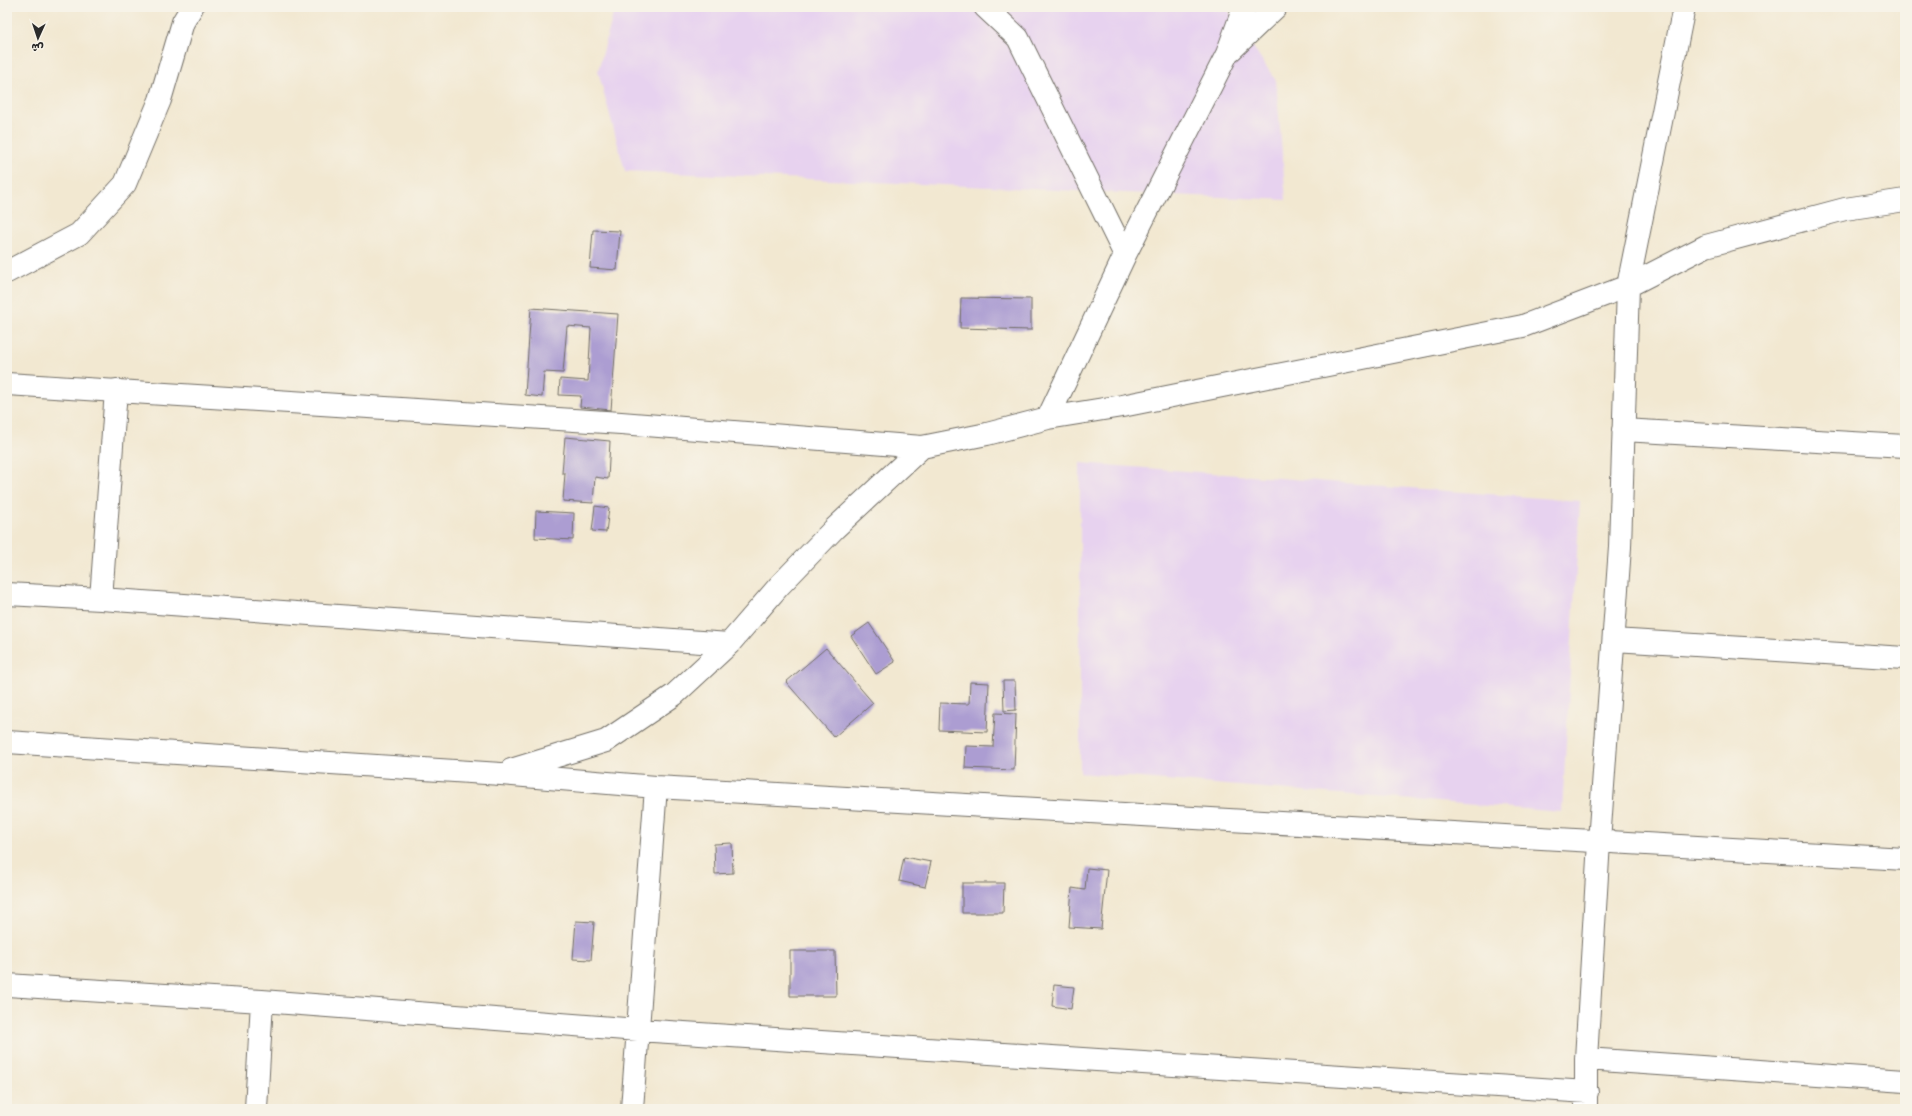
<svg xmlns="http://www.w3.org/2000/svg" width="1912" height="1116" viewBox="0 0 1912 1116" font-family="Sriracha,'Playpen Sans Arabic',sans-serif">
  <style>
    .built { fill: #e7d2ef }
    .building { fill: #ac9dd2 }
    .lines { fill: none; stroke-linecap: round; stroke-linejoin: round }
    .minor-casing { stroke: #716d65; stroke-width: 24 }
    .minor { stroke: #fff; stroke-width: 22 }
  </style>
  <rect width="100%" height="100%" fill="#f7f3e8"/>
  <filter id="ink" filterUnits="userSpaceOnUse"><feTurbulence type="fractalNoise" baseFrequency=".025" numOctaves="2"/><feDisplacementMap in="SourceGraphic" scale="8" xChannelSelector="R" yChannelSelector="G"/><feConvolveMatrix kernelMatrix="1 2 1 2 8 2 1 2 1" color-interpolation-filters="sRGB"/></filter>
  <filter id="wash" filterUnits="userSpaceOnUse"><feTurbulence type="fractalNoise" baseFrequency=".012" numOctaves="4" result="noise"/><feDisplacementMap in="SourceGraphic" scale="16" xChannelSelector="R" yChannelSelector="G"/><feGaussianBlur stdDeviation="0.9" result="paint"/><feColorMatrix in="noise" values="0 0 0 0 0 0 0 0 0 0 0 0 0 0 0 0 0 1.4 0 .05"/><feComposite in="paint" operator="in"/></filter>
  <g filter="url(#wash)">
    <rect width="100%" height="100%" fill="#f2e8d1"/>
    <!-- built -->
    <path class="built" d="M615,7H1226L1276,81L1286,200L625,171L598,71Z
      M1080,463L1580,501L1562,812L1080,773Z"/>
    <g id="blocks">
      <!-- building -->
      <path class="building" d="M593,230L620,231L617,270L590,268Z
        M961,298L1031,299V330L960,328Z
        M531,308L618,314L611,410L580,407L581,396L559,395L560,379L588,381L591,328L567,326L563,373L544,372L542,397L525,395Z
        M565,437L610,441L608,479L595,477L593,503L563,501L565,473H562Z
        M595,506L609,508L606,532L592,531Z
        M536,511L574,513L573,540L535,538Z
        M869,623L895,662L876,674L851,636Z
        M826,648L873,703L834,737L786,682Z
        M1003,681H1015L1016,710L1004,711Z
        M970,682L989,683L987,732L939,730L940,703L969,704Z
        M995,713L1016,714L1014,770L965,768L966,746L993,747Z
        M732,843L733,873L715,874L714,844Z
        M904,857L931,862L925,887L899,881Z
        M1087,868L1107,870L1101,929L1069,927L1072,888L1085,890Z
        M962,883H1004L1003,913H962Z
        M576,921L594,922L591,960L573,959Z
        M790,951H835L836,996H790Z
        M1054,985L1074,987L1071,1009L1052,1006Z"/>
    </g>
  </g>
  <g filter="url(#ink)">
    <use href="#blocks" fill-opacity="0" stroke="#716d65" stroke-width="1"/>
    <g class="lines">
      <defs>
        <path id="minor" d="M985,7L1018,38L1125,255
          M1231,50L1276,7
          M7,272L79,234L125,184L160,100L183,22L192,7
          M7,384L621,423L922,447L987,434L1048,418L1122,406L1523,326L1628,286L1706,246L1845,209L1905,200
          M1048,418L1125,255L1227,54L1244,7
          M1623,430L1905,446
          M7,594L101,599L729,644
          M101,599L116,390
          M1614,640L1905,658
          M7,742L501,774L656,787L1905,859
          M511,770L606,741L674,695L729,644L779,586L834,529L922,447
          M7,985L262,1001L638,1030L1587,1092
          M1586,1059L1905,1081
          M256,1109L262,1001
          M632,1109L656,787
          M1586,1109V1059L1599,842L1620,547L1628,286L1684,7"/>
      </defs>
      <!-- minor casing -->
      <use href="#minor" class="minor-casing"/>
      <!-- minor -->
      <use href="#minor" class="minor"/>
    </g>
  </g>
  <!-- margin -->
  <rect width="1912" height="1116" fill="none" stroke="#f7f3e8" stroke-width="24"/>
  <!-- north arrow -->
  <g transform="translate(38 38) rotate(183)" stroke="#f7f3e8" stroke-width="3" paint-order="stroke">
  <path d="M0-3L7 15L0 10L-7 15Z" fill="#2b2b2b"/>
  <text y="-6" font-size="11" font-weight="bold" text-anchor="middle" fill="#2b2b2b">ش</text>
  </g>
</svg>
